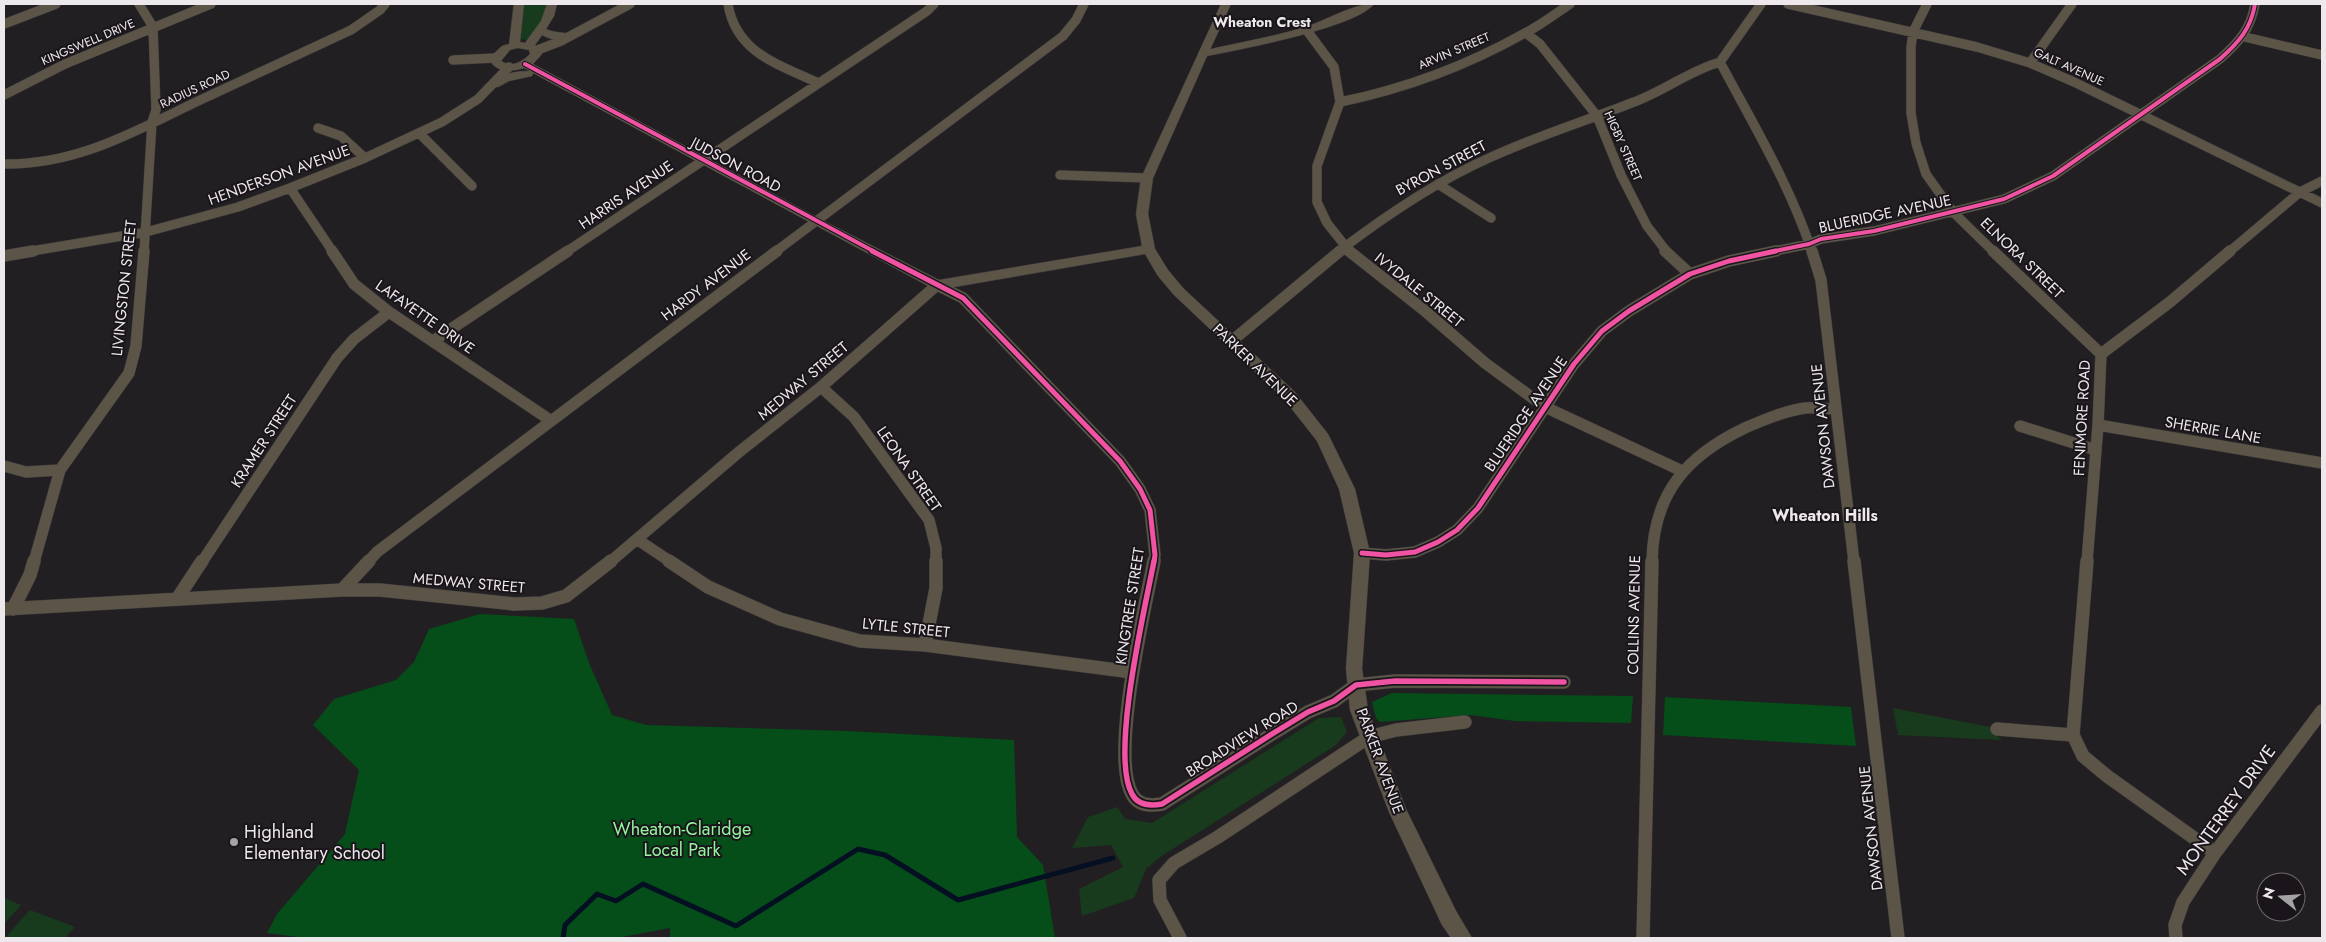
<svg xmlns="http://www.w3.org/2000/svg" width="2326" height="942" viewBox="0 0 2326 942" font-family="Jost,sans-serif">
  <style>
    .green { fill: #183b1d }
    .forest { fill: #054d19 }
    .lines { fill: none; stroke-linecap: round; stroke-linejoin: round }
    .stream { stroke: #041022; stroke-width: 5 }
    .minor-far2-casing { stroke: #3d3c3d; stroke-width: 10 }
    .minor-far1-casing { stroke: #3d3c3d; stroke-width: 12 }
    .minor-casing { stroke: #3d3c3d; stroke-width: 14 }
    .tertiary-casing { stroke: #3d3c3d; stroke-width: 1 }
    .minor-far2 { stroke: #5c5547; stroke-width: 9 }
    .minor-far1 { stroke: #5c5547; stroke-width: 11 }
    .minor { stroke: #5c5547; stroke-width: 13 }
    .tertiary { fill: #5c5547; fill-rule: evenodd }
    .cycleway-far2-casing { stroke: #1a151a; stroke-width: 6 }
    .cycleway-far1-casing { stroke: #1a151a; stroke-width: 8 }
    .cycleway-casing { stroke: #1a151a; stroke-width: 9 }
    .cycleway-far2 { stroke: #f153a3; stroke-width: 4 }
    .cycleway-far1 { stroke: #f153a3; stroke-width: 5 }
    .cycleway { stroke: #f153a3; stroke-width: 5.5 }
    .poi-dot { fill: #a5a2a5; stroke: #1a151a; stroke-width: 2 }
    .labels { text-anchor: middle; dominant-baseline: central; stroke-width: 4; stroke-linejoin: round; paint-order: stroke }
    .far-street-label { font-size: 12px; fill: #ece8ec; stroke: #1a151a }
    .far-neighbourhood-label { font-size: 14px; font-weight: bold; fill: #ece8ec; stroke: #1a151a }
    .street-label { font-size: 15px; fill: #ece8ec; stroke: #1a151a }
    .neighbourhood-label { font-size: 16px; font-weight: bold; fill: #ece8ec; stroke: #1a151a }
    .near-street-label { font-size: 18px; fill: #ece8ec; stroke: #1a151a }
    .near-park-label { font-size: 18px; fill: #95f59f; stroke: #1a151a }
    .near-poi-label { font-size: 18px; fill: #ece8ec; stroke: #1a151a; text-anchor: start }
  </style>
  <rect width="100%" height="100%" fill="#221f22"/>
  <!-- green -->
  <path class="green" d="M524,4H547L544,20L529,40L520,39Z
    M1893,708L1990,727L1991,731L2002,740L1898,735Z
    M1341,717L1347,732L1336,745L1160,857L1146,869L1134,898L1082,916L1079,889L1123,867L1111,845L1072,848L1088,817L1117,807L1125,819L1152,823L1319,718Z
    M4,898L21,905L4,924Z
    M30,910L75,927L65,938H5Z"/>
  <!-- forest -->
  <path class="forest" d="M480,614L574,619L589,663L612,715L646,725L847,731L1014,740L1017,837L1043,865L1055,938H670V928L617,938H306L267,933L277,914L345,834L359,770L313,725L334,699L396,680L414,662L429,629Z
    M1392,693L1633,696L1631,723L1515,721L1470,715L1380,722L1376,718L1372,702Z
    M1665,697L1851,707L1856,746L1663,735Z"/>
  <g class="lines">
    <!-- stream -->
    <path class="stream" d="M563,938L565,925L597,894L616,901L643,884L736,926L858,849L885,855L958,900L1113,858"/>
    <defs>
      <path id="minor-far2" d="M139,4L153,27L156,110L152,122L144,252
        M728,4C736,53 778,64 818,83
        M1761,4L1720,62C1753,124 1790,185 1812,252
        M1788,4L1977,47L2030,63L2074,82L2322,203
        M1927,4L1913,32L1911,47V113L1916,143L1926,174L1953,212L1994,252
        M4,24L56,4
        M1308,32L1334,67L1340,102L1317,166V202L1327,223L1350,252
        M1526,33L1540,44L1597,116L1621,175L1647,226L1667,252
        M2245,37L2322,55
        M535,51L561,41L630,4
        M1203,54L1226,4
        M453,60L495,58
        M2030,63L2072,4
        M4,95L65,64L211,4
        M1340,102C1404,89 1468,65 1525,33C1541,25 1555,14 1570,4
        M318,128L341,136L365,158
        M419,133L472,186
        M4,164C77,165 133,132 196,102C248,78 299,54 351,30L380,10L385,4
        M1060,175L1147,178
        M1438,184L1491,218
        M290,188L333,252
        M26,252L146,232L238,207L290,188L365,158L442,122L478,99L509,67
        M566,252L927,11L934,4
        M775,252L1063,36L1076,20L1084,4
        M1338,252C1385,216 1435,182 1489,158C1536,136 1586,121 1634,102C1664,91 1689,71 1720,62
        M1770,252L1809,244L1821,239L1874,231L2004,199L2053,176L2220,59C2238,43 2251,29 2255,4
        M2229,252L2300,192L2322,181"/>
      <path id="minor-far1" d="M332,251L354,284L389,312L550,420
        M1349,251L1425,311L1485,363L1545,407L1682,471
        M1665,251L1690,274
        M1812,251L1821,280L1854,562
        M1993,251L2101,354
        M4,256L33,251
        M1233,340L1340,251
        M433,341L568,251
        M821,387L854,417L929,520L936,548V562
        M2098,425L2322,463
        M2020,426L2096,450
        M4,466L26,472L60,470
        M638,540L671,562
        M1362,553L1386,555L1415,552L1438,542L1457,530L1478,508L1574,364L1602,331L1629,311L1690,274L1729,261L1776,251
        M34,562L60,470L129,373L136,346L144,251
        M202,562L337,358L354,339L389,312
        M368,562L377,552L777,251
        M610,562L739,452L821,387L937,285L963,298L1120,461L1140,489L1150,510L1155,555L1154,562
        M1652,562C1653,493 1687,455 1747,427C1766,419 1785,411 1805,408C1815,407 1826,409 1836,409
        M2087,562L2098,425L2101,354L2170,302L2230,251"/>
      <path id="minor" d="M669,561L708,587L780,619L860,641L925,645L1132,672
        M1154,561C1145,608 1110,755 1132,794C1138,806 1151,806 1162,804L1272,734L1308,712L1334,701L1356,685L1395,681L1564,682
        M1854,561L1898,938
        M342,590L369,561
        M177,599L202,561
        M4,609L342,590H380L514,604L542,603L566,596L611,561
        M13,609L30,575L34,561
        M925,645L936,588V561
        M1997,729L2073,735
        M2073,735L2087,561
        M2073,735L2083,756L2107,776L2215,853
        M1180,938L1160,900L1159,880L1174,863L1218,837L1369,737L1396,730L1465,722
        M1643,938L1652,561
        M2176,938L2175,925L2183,902L2215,853L2322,711"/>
      <path id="tertiary" d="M514,4H524L520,42L525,43L541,21L547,4H557L554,16L546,29C556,34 569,31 575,37C567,44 551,40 542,35L535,45L542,54L533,64L820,219L939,280L1142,246L1136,214L1141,178L1199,52C1234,43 1270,38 1305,27C1328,20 1351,4 1374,4C1357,27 1239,50 1207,56L1153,178L1148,214L1155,249L1168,270L1184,289L1294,391L1328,434L1355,489L1370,553L1362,669L1368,710L1406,809L1456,911L1472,938H1451L1442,925L1389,812L1350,710L1346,669L1354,553L1339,489L1317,441L1284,399L1174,295L1158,276L1145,254L937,290L932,288L533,73L532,76L509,81L498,87H490L488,85C498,74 516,71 530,71L524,68C512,72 494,73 489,58L502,46L509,44ZM518,48L529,50L530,54C522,62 512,68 501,61L510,50Z"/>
    </defs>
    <!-- minor-far2 casing -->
    <use href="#minor-far2" class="minor-far2-casing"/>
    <!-- minor-far1 casing -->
    <use href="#minor-far1" class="minor-far1-casing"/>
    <!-- minor casing -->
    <use href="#minor" class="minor-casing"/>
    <!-- tertiary casing -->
    <use href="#tertiary" class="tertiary-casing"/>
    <!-- minor-far2 -->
    <use href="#minor-far2" class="minor-far2"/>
    <!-- minor-far1 -->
    <use href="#minor-far1" class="minor-far1"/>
    <!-- minor -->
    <use href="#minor" class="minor"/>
    <!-- tertiary -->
    <use href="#tertiary" class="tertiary"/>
    <defs>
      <path id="cycleway-far2" d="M525,64L875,252
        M1770,252L1809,244L1821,239L1874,231L2004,199L2053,176L2220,59C2238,43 2251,29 2255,4"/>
      <path id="cycleway-far1" d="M872,251L963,298L1120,461L1140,489L1150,510L1155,555L1154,562
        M1362,553L1386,555L1415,552L1438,542L1457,530L1478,508L1574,364L1602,331L1629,311L1690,274L1729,261L1776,251"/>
      <path id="cycleway" d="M1154,561C1145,608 1110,755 1132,794C1138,806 1151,806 1162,804L1272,734L1308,712L1334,701L1356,685L1395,681L1564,682"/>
    </defs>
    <!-- cycleway-far2 casing -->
    <use href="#cycleway-far2" class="cycleway-far2-casing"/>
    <!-- cycleway-far1 casing -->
    <use href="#cycleway-far1" class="cycleway-far1-casing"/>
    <!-- cycleway casing -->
    <use href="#cycleway" class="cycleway-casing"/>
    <!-- cycleway-far2 -->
    <use href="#cycleway-far2" class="cycleway-far2"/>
    <!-- cycleway-far1 -->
    <use href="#cycleway-far1" class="cycleway-far1"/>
    <!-- cycleway -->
    <use href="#cycleway" class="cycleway"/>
  </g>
  <!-- markers -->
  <circle class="poi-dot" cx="234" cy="842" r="5"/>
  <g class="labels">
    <!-- far-street labels -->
    <g class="far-street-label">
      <text transform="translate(88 42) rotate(-23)">KINGSWELL DRIVE</text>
      <text transform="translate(1454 51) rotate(-23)">ARVIN STREET</text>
      <text transform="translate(2069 67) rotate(24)">GALT AVENUE</text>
      <text transform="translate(195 89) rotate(-25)">RADIUS ROAD</text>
      <text transform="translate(1623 146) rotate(66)">HIGBY STREET</text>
    </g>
    <!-- far-neighbourhood labels -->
    <g class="far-neighbourhood-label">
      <text x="1262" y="22">Wheaton Crest</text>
    </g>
    <!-- street labels -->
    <g class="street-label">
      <text transform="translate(736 165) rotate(28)">JUDSON ROAD</text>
      <text transform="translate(1441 168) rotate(-28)">BYRON STREET</text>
      <text transform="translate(279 175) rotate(-20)">HENDERSON AVENUE</text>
      <text transform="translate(626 195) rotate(-34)">HARRIS AVENUE</text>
      <text transform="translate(1885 214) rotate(-12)">BLUERIDGE AVENUE</text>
      <text transform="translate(2022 258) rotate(44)">ELNORA STREET</text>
      <text transform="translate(706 285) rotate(-37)">HARDY AVENUE</text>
      <text transform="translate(124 288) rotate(-84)">LIVINGSTON STREET</text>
      <text transform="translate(1419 290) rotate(39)">IVYDALE STREET</text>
      <text transform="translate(425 317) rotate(35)">LAFAYETTE DRIVE</text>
      <text transform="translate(1255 365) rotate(44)">PARKER AVENUE</text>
      <text transform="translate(803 381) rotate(-40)">MEDWAY STREET</text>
      <text transform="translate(1526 414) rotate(-56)">BLUERIDGE AVENUE</text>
      <text transform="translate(2082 418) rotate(-87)">FENIMORE ROAD</text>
      <text transform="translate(1823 426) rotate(-96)">DAWSON AVENUE</text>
      <text transform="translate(2213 430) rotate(10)">SHERRIE LANE</text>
      <text transform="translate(264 441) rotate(-57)">KRAMER STREET</text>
      <text transform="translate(909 469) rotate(55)">LEONA STREET</text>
      <text transform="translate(469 583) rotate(5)">MEDWAY STREET</text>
      <text transform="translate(1130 606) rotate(-81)">KINGTREE STREET</text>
      <text transform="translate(1634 615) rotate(-89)">COLLINS AVENUE</text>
      <text transform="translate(906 628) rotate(6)">LYTLE STREET</text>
      <text transform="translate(1242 739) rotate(-32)">BROADVIEW ROAD</text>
      <text transform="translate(1380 761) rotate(70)">PARKER AVENUE</text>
      <text transform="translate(1871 828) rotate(-96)">DAWSON AVENUE</text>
    </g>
    <!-- neighbourhood labels -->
    <g class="neighbourhood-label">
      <text x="1825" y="515">Wheaton Hills</text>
    </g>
    <!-- near-street labels -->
    <g class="near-street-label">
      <text transform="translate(2226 810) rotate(-54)">MONTERREY DRIVE</text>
    </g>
    <!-- near-park labels -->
    <g class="near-park-label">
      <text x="682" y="829">Wheaton-Claridge<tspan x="682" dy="21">Local Park</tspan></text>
    </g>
    <!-- near-poi labels -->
    <g class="near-poi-label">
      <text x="244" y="832">Highland<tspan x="244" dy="21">Elementary School</tspan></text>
    </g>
  </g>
  <!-- border -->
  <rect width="2326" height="942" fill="none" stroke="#ece8ec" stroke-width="10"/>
  <!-- north arrow -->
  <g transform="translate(2281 897) rotate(287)"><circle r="24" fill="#1a151a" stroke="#6e696e"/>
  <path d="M0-4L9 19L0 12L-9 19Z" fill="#a5a2a5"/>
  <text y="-8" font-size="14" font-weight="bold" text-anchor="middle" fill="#ece8ec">N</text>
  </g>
</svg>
